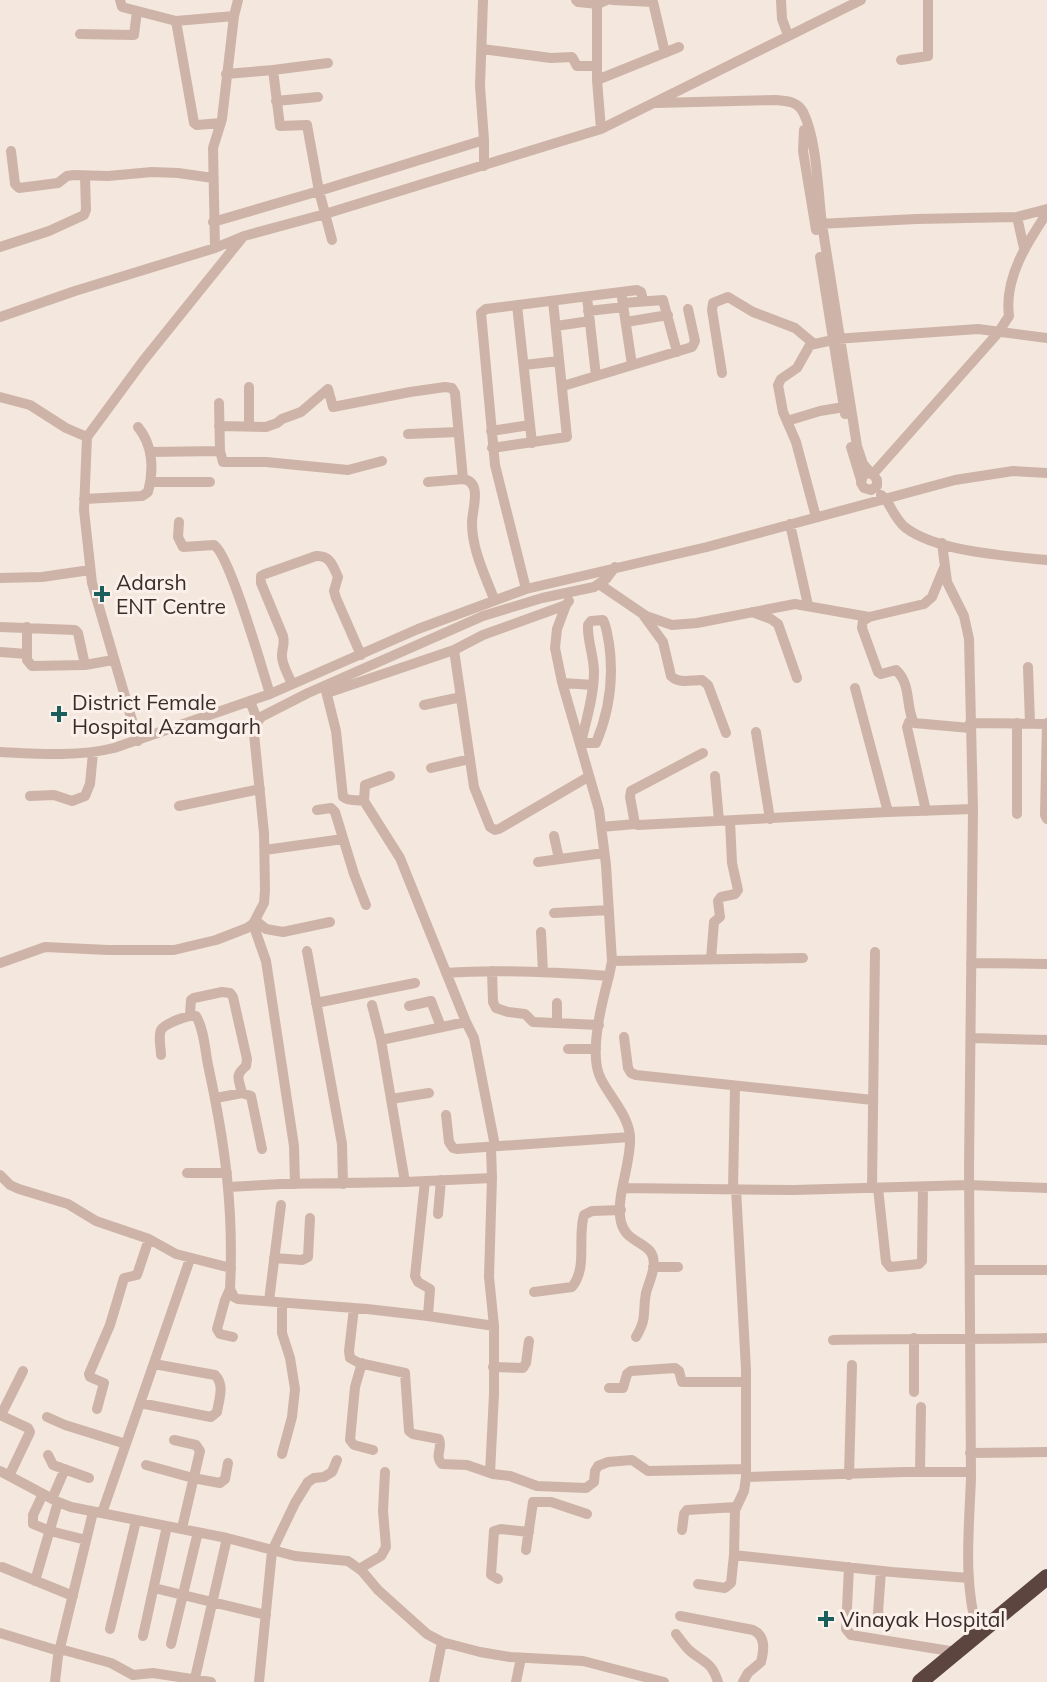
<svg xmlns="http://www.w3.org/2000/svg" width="1047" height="1682" viewBox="0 0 1047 1682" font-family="Mulish,sans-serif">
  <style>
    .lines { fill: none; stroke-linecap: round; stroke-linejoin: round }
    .minor { stroke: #ceb4a8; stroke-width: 10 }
    .highway { stroke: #5c443f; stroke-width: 16 }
    .poi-dot { fill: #1a5f5b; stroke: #fbf1ea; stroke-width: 2 }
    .labels { text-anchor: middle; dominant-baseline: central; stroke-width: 6; stroke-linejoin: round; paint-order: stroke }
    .poi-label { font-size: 21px; fill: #3a2c29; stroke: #fbf1ea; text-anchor: start }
  </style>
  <rect width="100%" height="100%" fill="#f4e7dd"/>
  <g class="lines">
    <!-- minor -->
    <path class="minor" d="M120,0L122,7L176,21L234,16
      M483,0L480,86L484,140V166
      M576,0L578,2L598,4
      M612,0L653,2L665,53
      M781,0L782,19L788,35
      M176,21L194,123L197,125L221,123
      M80,34L134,35L137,11
      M482,49L551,58L572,57L577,66H597
      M901,60L928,56V0
      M273,70L328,63
      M226,74L273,70L280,126L307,125L319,191L484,140
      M597,80L679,47
      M276,101L318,97
      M656,103L776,100C787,101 797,101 803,112C817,139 818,193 822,224C833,298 846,372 857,446L863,464L871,473
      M601,129L597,80V8L598,4L607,0
      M804,130L803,151L816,230
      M11,151L15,184L19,188L58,183L67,176L74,175L108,176L152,172L178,173L213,178
      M1017,217L1024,248
      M213,222L319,191L332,240
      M818,224L916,219L1017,217L1047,209
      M0,247L49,231L84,215L86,210L85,176
      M215,248L213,148L222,119L234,16L238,0
      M820,257L845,414
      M587,297L596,376
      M622,298L632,365
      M623,303L663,300L677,352
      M517,305L532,443
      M588,311L624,307
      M0,317L75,291L215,248L244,236L325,214L601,129L861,0
      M626,322L668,315
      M556,326L590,321
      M835,339L978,329L1047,338
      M524,365L559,361
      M722,373L712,310L713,303L728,297L753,312L795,328L813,343
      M563,386L692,347L695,341L688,309
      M0,397L30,405L66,428L87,437
      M219,403L220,451
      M787,421L820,411L844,407
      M219,426L266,427L277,423L282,419L301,412L328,389L333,407L410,392L445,387L452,388L455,393L463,479
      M249,426V387
      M491,431L530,425
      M408,434L458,432
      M851,447L861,480
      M492,448L567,437L553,301
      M150,452L220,451L223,462H266L348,470L382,461
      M873,474L877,480V486L871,490L864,488L861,483L863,475L866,473L873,474L998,333L1009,316C1004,278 1027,243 1047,213
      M150,482H210
      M428,482L463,479C483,482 472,509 472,523C472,550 485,575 494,599
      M881,495L885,498C891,507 897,522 906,528C938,552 1008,556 1047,560
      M84,499L142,496L148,492C154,470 153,445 138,427
      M816,517L796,442L783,412L778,385L781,379L797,368L810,345L833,340
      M179,522L178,537L183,547L214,545C230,555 262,669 270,694
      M790,524L808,605
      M942,543L947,582L964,616L969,639L973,809L969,1167L971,1478C969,1530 963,1583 978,1633
      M944,568L932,597L924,604L869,617L863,621L862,628L878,672L881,674L896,670C912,685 905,706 914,723L970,728
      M0,578L42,577L90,570
      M599,584L646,616L672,625L697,623L795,604L869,617
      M526,589L495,465L481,313L486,309L637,290L641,292L643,300
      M569,601L566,605L483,635L454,650L474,787L490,827L495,830L499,829L588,777
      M752,612L771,619L778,624L797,678
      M644,616L663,642L671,676C679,684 691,680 702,680L708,685L726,733
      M0,627L75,630L78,633L85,665
      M27,627V660L32,666L85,665L113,660
      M0,652L27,654
      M1028,667L1030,723
      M563,683L593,685
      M292,684C289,676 281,664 282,655C282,648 285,644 283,636L261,583V576L265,574L316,556C330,555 333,566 338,577L334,591L336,598L361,655
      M325,687L336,731L343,797C349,802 357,799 364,801L400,858L466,1022
      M855,688L888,812L973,809
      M327,693L454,650
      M250,701L258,722
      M424,705L461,697
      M912,720L909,722L907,727L926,811
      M970,723L1047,724
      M1017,723V814
      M1047,723L1045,815L1047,819
      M756,732L770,819
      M138,741L92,583L84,510L87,437L143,361L242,238
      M581,745V743C586,720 594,696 594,672C594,656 587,640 588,625L591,621L603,620C607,627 607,635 609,643C614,678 610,710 596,743H581
      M0,752C39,754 77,757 114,748L270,694L418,629L526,589L707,547L955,480L1013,471L1047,473
      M703,753L631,791L630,797L635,824L638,825L888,812
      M431,768L470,759
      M715,776L719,821
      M30,796L54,795L72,801L85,796L90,784L93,753
      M364,801L365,785L390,776
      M179,806L260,789
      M317,810L331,808L335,812L354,874L366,905
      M601,827L635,824
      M554,836L559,859
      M265,850L343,839
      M538,862L604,853
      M554,913L609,910
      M256,921L266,929L283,932L330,922
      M253,924L266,961L294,1146L295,1184
      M541,932L543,972
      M307,951L342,1144L343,1184
      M711,959L714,922L720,917L718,901L721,897L735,894L738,890L732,863L730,821
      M612,961L803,958
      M0,963L45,947L108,950H174L216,940L247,928L253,924L264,903L265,890L264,833L254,734L256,724L261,717L308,693L483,616L542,598L594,587L606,579L615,567
      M971,963L1047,964
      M492,971L493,1002L496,1008L508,1012L525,1014L533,1022L599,1025
      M446,973C500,969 555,972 609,976L612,961L606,865L599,810L562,682L555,648L557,629L566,605
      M609,976C602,1002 588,1055 601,1079C610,1097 628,1115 630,1136C632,1162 615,1197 621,1222C625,1239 639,1240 649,1250C660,1262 649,1281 646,1293C642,1314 648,1316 636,1337
      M316,1003L415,983
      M557,1003V1023
      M372,1005L381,1040
      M409,1006L431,1001L441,1027
      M190,1014L191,1000L194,998L222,992L230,993L233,997L247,1059L246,1066C234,1076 239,1079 242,1093
      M624,1037L628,1068L631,1073L636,1075L873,1100
      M971,1038L1047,1040
      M568,1049H596
      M161,1055C161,1048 158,1037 161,1030C164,1024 189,1014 196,1016C204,1029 205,1050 208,1065C225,1143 234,1209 230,1289L234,1297L238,1299L367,1309L428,1316L494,1326
      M216,1098L242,1093L251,1096L262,1149
      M391,1099L429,1093
      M446,1115L449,1142L453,1148L457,1149L630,1137
      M187,1173H227
      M0,1175L10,1185L19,1189L68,1204L96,1221L149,1239L176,1254L231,1268
      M425,1181L415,1276L418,1282L430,1289L428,1316
      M405,1182L492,1178L491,1148
      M229,1187L281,1184L405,1182L381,1040L466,1022L474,1038L495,1146
      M623,1188L794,1190L969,1185L1047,1188
      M872,1188L875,952
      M878,1188L886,1262L890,1267L919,1264L922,1261L923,1187
      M733,1189L735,1087
      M438,1214L441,1180
      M274,1258L302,1260L308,1257L310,1218
      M653,1267H678
      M970,1270H1047
      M230,1289L225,1300L217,1329L220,1334L233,1337
      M534,1292L572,1287C588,1267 577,1238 584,1215L592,1211L621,1210
      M269,1301L281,1205
      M282,1303V1333L290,1358L295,1389L292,1417L282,1454
      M354,1308L349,1351L350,1358L359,1363L405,1373L409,1431L413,1434L439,1439C443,1448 434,1456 442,1464L467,1465L493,1474L510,1476L537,1486L586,1488L594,1482L595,1471L598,1466L608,1462L632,1460L648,1471L746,1469
      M914,1338V1392
      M833,1340C904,1338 975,1340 1047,1338
      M362,1363L355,1387L350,1440L354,1445L373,1450
      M493,1367L523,1368L526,1363L529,1341
      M609,1388H623L627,1374L631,1371L675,1368L679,1371L682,1382H746
      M140,1403L211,1417L217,1412C219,1399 225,1385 215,1375L154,1364
      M97,1409L104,1383L90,1377L89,1374L110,1325L124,1278L137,1275L149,1239
      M0,1415L28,1428L30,1432L9,1476
      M1,1415L23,1371
      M47,1417L65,1425L126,1444
      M174,1440L196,1445L200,1451L182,1528
      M970,1453L1047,1452
      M48,1455L53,1465L89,1478
      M146,1465L193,1478L220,1483L225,1479L228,1463
      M0,1471L58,1502L71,1507L227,1538L295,1556L348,1561L362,1571L378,1590L427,1634L442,1642L480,1652L510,1657L583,1661L664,1682
      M920,1472L921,1407
      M490,1473L494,1394V1326L489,1277L492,1178
      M849,1475L852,1365
      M746,1477L904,1472H971
      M43,1494L33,1515V1524L50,1531L86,1540
      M52,1499L65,1469
      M102,1513L190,1259
      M682,1530L684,1514L687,1510L736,1507
      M526,1550L533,1502H551L587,1514
      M734,1555L892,1572L969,1578
      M2,1567L73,1596
      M849,1567L846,1629L851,1635L956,1652
      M359,1569L381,1556L386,1547L383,1511L385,1472
      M881,1571L878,1613L882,1620L888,1622
      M498,1579L491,1575L494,1531L501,1529L529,1532
      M35,1581L58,1502
      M698,1584L725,1588L731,1583L734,1555L735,1510L744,1491L746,1477V1369L736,1189
      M154,1588L266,1615
      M680,1616L753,1630C766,1636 764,1650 761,1662L748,1673L743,1682
      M110,1629L136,1521
      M0,1633L59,1651
      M676,1634C680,1639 684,1645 689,1650C703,1663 711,1660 718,1682
      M143,1636L167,1526
      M171,1644L198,1532
      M60,1649L111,1663L133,1675L153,1673L211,1682
      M195,1678L227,1538
      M55,1682L58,1656L93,1512
      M259,1682L272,1551L295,1503L308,1482L314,1478L324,1477L332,1472L337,1460
      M434,1682L442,1642
      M516,1682L521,1658"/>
    <!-- highway -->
    <path class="highway" d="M920,1682L1047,1577"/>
  </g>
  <!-- markers -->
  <g class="poi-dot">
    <path d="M99 585h6v6h6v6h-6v6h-6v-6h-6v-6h6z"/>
    <path d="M56 705h6v6h6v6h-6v6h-6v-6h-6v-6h6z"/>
    <path d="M823 1610h6v6h6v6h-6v6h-6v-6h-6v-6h6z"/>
  </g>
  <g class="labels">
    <!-- poi labels -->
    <g class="poi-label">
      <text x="116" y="582">Adarsh<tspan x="116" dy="24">ENT Centre</tspan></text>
      <text x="72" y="702">District Female<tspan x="72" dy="24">Hospital Azamgarh</tspan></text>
      <text x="840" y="1619">Vinayak Hospital</text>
    </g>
  </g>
</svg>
